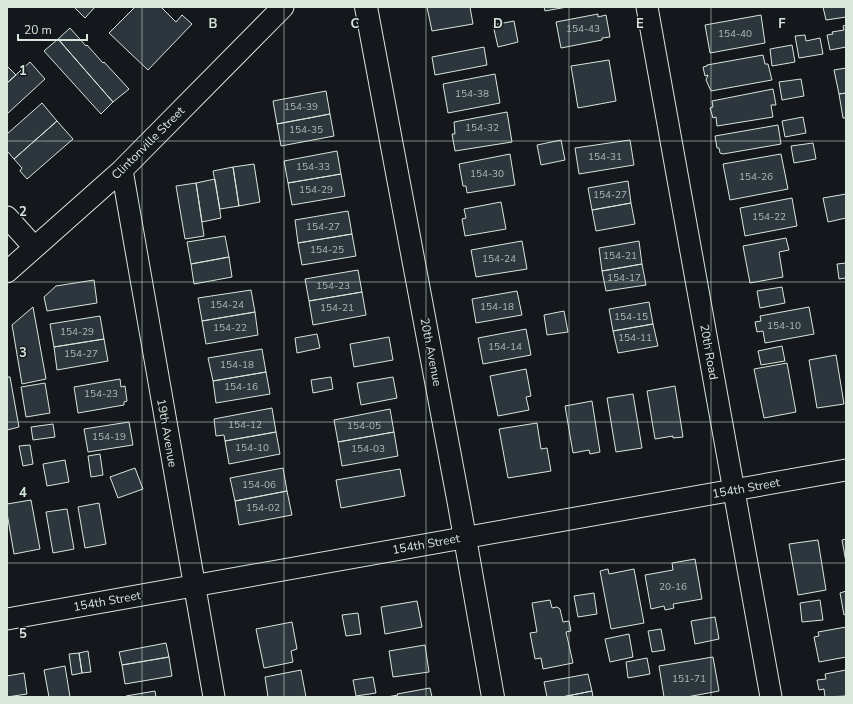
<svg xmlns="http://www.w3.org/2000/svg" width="853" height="704" viewBox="0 0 853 704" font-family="'Nunito Sans',sans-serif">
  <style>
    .building { fill: #2c363c; stroke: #d8e6dc }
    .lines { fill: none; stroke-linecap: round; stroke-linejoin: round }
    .minor-casing { stroke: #d8e6dc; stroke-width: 23 }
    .tertiary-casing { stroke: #d8e6dc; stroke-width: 24 }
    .minor { stroke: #14181c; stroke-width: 21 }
    .tertiary { stroke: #14181c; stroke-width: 22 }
    .grid { fill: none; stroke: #d8e6dc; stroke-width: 1; stroke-opacity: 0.55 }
    .labels { text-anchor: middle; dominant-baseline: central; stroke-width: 3; stroke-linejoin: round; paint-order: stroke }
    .number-label { font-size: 10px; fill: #adbab4 }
    .street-label { font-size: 12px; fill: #d8e6dc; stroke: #14181c }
    .grid-label { font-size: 13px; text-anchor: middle; font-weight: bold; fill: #d8e6dc; stroke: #14181c; stroke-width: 3; stroke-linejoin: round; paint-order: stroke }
  </style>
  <rect width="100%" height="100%" fill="#14181c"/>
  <!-- building -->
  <path class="building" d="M74,7H95L85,18Z
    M135,7H161L176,22L182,15L192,24L148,70L109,33Z
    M427,7H470L473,24L432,31Z
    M544,7H567L545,11Z
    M823,7H846V17L826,20Z
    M598,14V17L606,15L610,37L602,38V40L561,48L556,22Z
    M761,15L765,43L710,53L705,25Z
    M514,21L518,42L498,47L493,25Z
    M846,25V47L830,50L827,35L833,34L832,32L844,30L843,26Z
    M70,28L86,46L87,45L103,63L104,62L129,89L113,102L58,39Z
    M805,35L806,41L820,38L823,54L799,58L795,36Z
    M58,39L113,102L101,114L44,51Z
    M792,45L795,62L772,66L770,49Z
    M484,47L487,65L435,75L432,57Z
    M763,55L765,64H768L772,80L711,91L706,80L708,75L705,76L703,67L707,66V65Z
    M609,60L616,101L578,108L571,66Z
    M30,62L45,79L7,114V83Z
    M7,66L16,75L7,83Z
    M846,68V93L839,94L834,70Z
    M495,74L500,103L448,113L443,84Z
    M801,79L804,96L782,100L779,82Z
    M773,89L776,105H771L773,117L717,126L716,117L713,118L710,108L713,107L712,101Z
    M326,91L330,114L277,124L273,101Z
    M846,93V118H843L839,94Z
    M42,103L57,121L14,159L7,151V134Z
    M507,112L512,142L455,151L452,134H455L454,122Z
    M330,114L334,136L281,146L277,124Z
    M803,117L806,133L785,137L782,121Z
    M57,121L73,139L27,179L20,171L22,168L14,159Z
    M778,125L781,144L723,154L720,153L719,148H717L715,136Z
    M561,140L565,160L541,165L537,145Z
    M630,140L634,165L579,174L575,148Z
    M813,143L816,159L794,163L791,146Z
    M337,151L341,174L288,183L284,161Z
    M510,154L515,185L467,193L466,186H463L459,164Z
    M781,154L788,189L730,200L723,164Z
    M254,164L260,202L239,206L233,167Z
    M233,167L239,206L220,209L213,171Z
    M341,174L345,196L292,205L288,183Z
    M215,179L221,218L202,222L196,183Z
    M628,181L631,203L592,210L588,188Z
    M196,183L204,236L185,239L176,186Z
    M846,194V218L828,222L823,198Z
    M792,198L797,226L745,236L740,208Z
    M501,202L506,229L465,236L462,219L466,218L464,209Z
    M631,203L635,224L596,231L592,210Z
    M348,211L352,234L298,243L295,220Z
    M352,234L356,256L302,265L298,243Z
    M225,236L229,257L191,264L187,242Z
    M786,238L789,250L779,252L783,277L750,283L743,246Z
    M522,241L527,269L476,277L471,250Z
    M639,241L642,264L602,271L599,248Z
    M229,257L232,277L194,284L191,264Z
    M846,263V278L839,279L837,264Z
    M642,264L646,285L606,291L602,271Z
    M358,270L362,292L309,301L305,279Z
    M94,280L97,303L47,311L44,297L56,286Z
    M782,287L785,303L760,308L757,291Z
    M251,290L255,312L202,321L198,298Z
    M517,291L522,315L476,323L472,299Z
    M362,292L366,315L313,325L309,301Z
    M649,302L653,324L613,331L609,309Z
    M33,307L46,379L22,384L12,325Z
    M809,307L814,334L765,343L763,331L757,332L755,322L761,321L760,316Z
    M564,311L568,332L547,335L544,315Z
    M255,312L258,335L206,344L202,321Z
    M100,316L104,339L54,347L50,324Z
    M653,324L658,346L618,353L613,331Z
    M526,329L531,355L483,364L478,338Z
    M317,334L320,348L297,353L295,338Z
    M389,337L393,360L354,367L350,344Z
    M104,339L108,361L57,370L54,347Z
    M782,346L785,361L761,365L758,351Z
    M262,349L266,372L213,381L208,358Z
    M836,355L844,404L817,408L809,360Z
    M787,363L796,412L764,418L754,369Z
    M526,369L531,396L526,397L529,410L498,416L490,376Z
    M266,372L270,394L216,403L213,381Z
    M7,377H10L19,427L7,430Z
    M331,377L333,389L313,393L311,380Z
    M393,377L397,398L361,405L357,383Z
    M120,379L121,387L125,386L127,401L124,402V405L78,413L74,387Z
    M45,383L50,413L26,417L21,387Z
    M675,386L683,437L673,438V436L655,439L647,391Z
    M633,394L642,448L616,452L607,398Z
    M592,401L600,452L590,454L589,450L573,453L565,406Z
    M272,408L276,432L225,441L224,435L216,436L214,419Z
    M390,409L394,432L338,442L334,420Z
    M129,422L133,445L88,452L84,429Z
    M537,423L541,449L547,448L551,471L508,478L499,429Z
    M53,424L55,437L33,440L31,427Z
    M276,432L280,454L229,464L225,441Z
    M394,432L398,456L342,466L338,442Z
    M30,445L33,464L23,466L19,446Z
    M100,454L103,475L91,477L88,456Z
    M65,460L69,482L47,486L43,464Z
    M135,468L143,489L118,498L110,477Z
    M283,468L287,491L235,501L230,478Z
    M400,469L405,496L341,508L336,480Z
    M287,491L292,515L239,525L235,501Z
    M31,500L40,549L14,554L7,513V504Z
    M99,503L106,544L85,548L78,507Z
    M67,509L74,549L53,553L46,512Z
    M846,539V562L842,540Z
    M818,540L826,590L798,595L789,544Z
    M695,559L702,599L673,604L674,608L665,610L664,606L651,609L645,575L673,570L672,563Z
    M608,569L609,574L634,569L644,623L611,629L600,571Z
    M846,591V614L844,615L840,593Z
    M594,593L597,614L578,617L574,596Z
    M550,600L552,608L557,607L560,609L563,622L569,621L571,631L566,632L573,663L543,669L541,658L535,659L530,633L537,632L532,603Z
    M820,600L823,620L802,622L800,603Z
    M417,601L422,627L385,634L381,607Z
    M358,613L361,634L346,636L342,615Z
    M715,617L719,639L695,644L691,621Z
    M292,622L297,649L291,651L293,662L264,668L256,629Z
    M846,627V657L819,662L814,637L819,636L818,632Z
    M661,629L665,650L652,652L648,631Z
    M629,634L633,657L610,662L605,639Z
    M166,643L169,657L122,665L119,652Z
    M425,645L429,672L393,677L389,651Z
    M88,651L91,672L82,673L79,653Z
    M79,653L82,673L72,675L69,654Z
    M169,657L172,676L125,684L122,665Z
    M713,657L719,691L687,697H664L659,666Z
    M647,658L650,674L628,678L626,662Z
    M65,666L70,697H49L44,670Z
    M301,670L306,697H268L265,677Z
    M846,670V696L825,697L824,689L819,690L817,680L826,679L825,674Z
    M24,673L27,694L7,697V676Z
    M588,674L592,691L562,697H547L544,682Z
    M373,677L376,693L356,696L353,680Z
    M430,688L432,697H387L398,695L397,694Z
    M155,691L156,697H126V696Z
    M592,691L593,697H562Z"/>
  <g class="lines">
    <defs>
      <path id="minor" d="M647,7L771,697
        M122,170L214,697
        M7,217L34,247
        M7,272L122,170L283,7
        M7,619L846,470"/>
      <path id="tertiary" d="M366,7L459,504L493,697"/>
    </defs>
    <!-- minor casing -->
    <use href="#minor" class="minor-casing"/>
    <!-- tertiary casing -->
    <use href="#tertiary" class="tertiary-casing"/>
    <!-- minor -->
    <use href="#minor" class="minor"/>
    <!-- tertiary -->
    <use href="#tertiary" class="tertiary"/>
  </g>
  <!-- grid -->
  <path class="grid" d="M142,7V697M284,7V697M426,7V697M569,7V697M711,7V697M7,141H846M7,282H846M7,422H846M7,563H846"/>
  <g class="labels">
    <!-- number labels -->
    <g class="number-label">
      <text x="583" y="29">154-43</text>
      <text x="735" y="34">154-40</text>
      <text x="472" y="94">154-38</text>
      <text x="301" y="107">154-39</text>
      <text x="482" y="128">154-32</text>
      <text x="306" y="130">154-35</text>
      <text x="605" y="157">154-31</text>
      <text x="313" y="167">154-33</text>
      <text x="487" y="174">154-30</text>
      <text x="756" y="177">154-26</text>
      <text x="316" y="190">154-29</text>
      <text x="610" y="195">154-27</text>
      <text x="769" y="217">154-22</text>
      <text x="323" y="227">154-27</text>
      <text x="327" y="250">154-25</text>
      <text x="620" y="256">154-21</text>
      <text x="499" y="259">154-24</text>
      <text x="624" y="278">154-17</text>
      <text x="333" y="286">154-23</text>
      <text x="227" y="305">154-24</text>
      <text x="497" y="307">154-18</text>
      <text x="337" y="308">154-21</text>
      <text x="631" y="317">154-15</text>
      <text x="784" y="326">154-10</text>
      <text x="230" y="328">154-22</text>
      <text x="77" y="332">154-29</text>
      <text x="635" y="338">154-11</text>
      <text x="505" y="347">154-14</text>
      <text x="81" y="354">154-27</text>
      <text x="237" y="365">154-18</text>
      <text x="241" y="387">154-16</text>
      <text x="101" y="394">154-23</text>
      <text x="245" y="425">154-12</text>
      <text x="364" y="426">154-05</text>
      <text x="109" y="437">154-19</text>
      <text x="252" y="448">154-10</text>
      <text x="368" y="449">154-03</text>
      <text x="259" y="485">154-06</text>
      <text x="263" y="508">154-02</text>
      <text x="673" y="587">20-16</text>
      <text x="689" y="679">151-71</text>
    </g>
    <!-- street labels -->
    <g class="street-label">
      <text transform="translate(148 143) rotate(-45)">Clintonville Street</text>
      <text transform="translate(431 352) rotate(79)">20th Avenue</text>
      <text transform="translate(709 352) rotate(80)">20th Road</text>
      <text transform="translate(167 433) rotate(80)">19th Avenue</text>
      <text transform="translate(746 488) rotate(-10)">154th Street</text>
      <text transform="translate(426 544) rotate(-10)">154th Street</text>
      <text transform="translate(107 601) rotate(-10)">154th Street</text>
    </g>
  </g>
  <g class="grid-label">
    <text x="213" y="28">B</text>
    <text x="355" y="28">C</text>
    <text x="498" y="28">D</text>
    <text x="640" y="28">E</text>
    <text x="782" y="28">F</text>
    <text x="23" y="75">1</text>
    <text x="23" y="216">2</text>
    <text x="23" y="357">3</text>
    <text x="23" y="497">4</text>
    <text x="23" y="638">5</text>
  </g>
  <!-- border -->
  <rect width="853" height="704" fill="none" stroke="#d8e6dc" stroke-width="16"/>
  <!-- scale -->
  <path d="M18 34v6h69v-6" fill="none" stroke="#d8e6dc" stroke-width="2"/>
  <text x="24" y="34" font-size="12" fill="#d8e6dc" stroke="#14181c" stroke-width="3" paint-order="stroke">20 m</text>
</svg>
